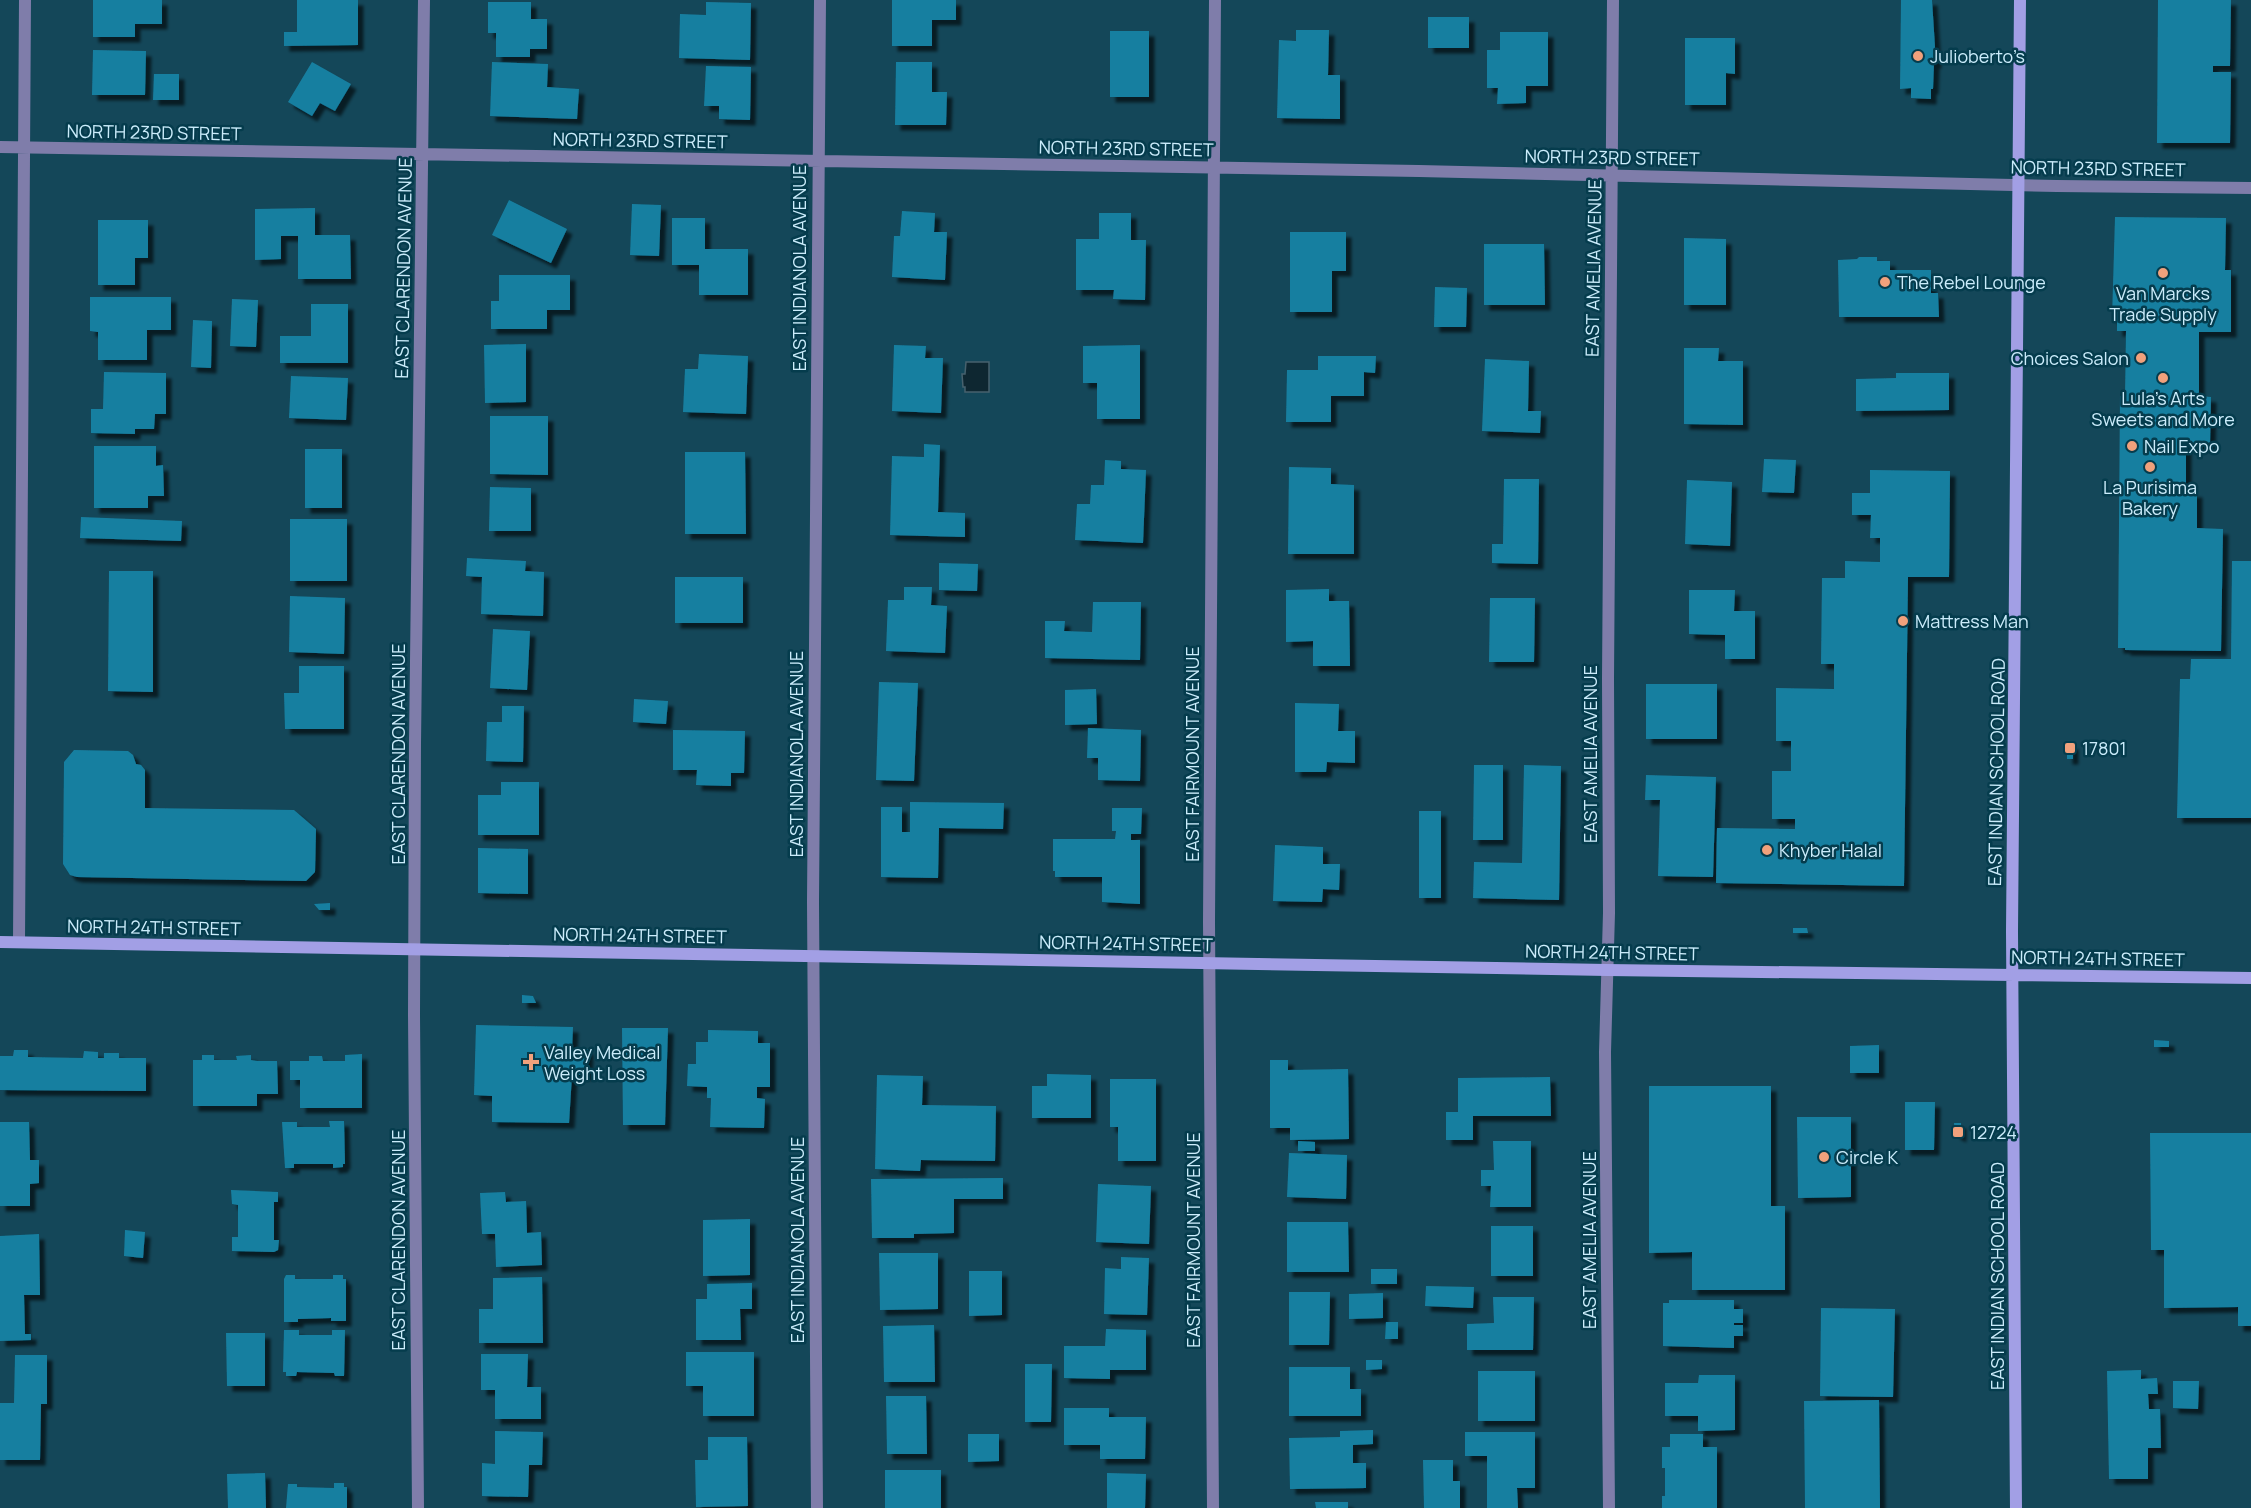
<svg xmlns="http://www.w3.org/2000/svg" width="2251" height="1508" viewBox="0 0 2251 1508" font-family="Manrope,sans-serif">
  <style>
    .water { fill: #0e2731; stroke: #47626e; stroke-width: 1.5 }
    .building { fill: #177fa0; filter: url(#shadow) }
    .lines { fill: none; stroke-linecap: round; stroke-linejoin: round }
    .street { stroke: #7f7daa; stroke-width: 12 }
    .secondary { stroke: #a29fe5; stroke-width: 12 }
    .poi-dot { fill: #f1a17c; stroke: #053c4d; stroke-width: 2 }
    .labels { text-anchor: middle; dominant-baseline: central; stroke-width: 5; stroke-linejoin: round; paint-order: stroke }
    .poi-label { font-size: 18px; fill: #cbecfb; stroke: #053c4d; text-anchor: start }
    .street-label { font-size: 18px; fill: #cbecfb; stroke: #053c4d }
  </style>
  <defs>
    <filter id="shadow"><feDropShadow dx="5.5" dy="5.5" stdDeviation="1.5" flood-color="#0009"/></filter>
  </defs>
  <rect width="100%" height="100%" fill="#144759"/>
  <!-- water -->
  <path class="water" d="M966,362H989V392H965V387H963L962,374H965Z"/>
  <!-- building -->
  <path class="building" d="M93,0H162V24H135V37H93Z
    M297,0H358V45L284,46V32H297Z
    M892,0H956V20H932V46H892Z
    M1901,0H1932L1936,63H1934L1933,89H1931V99L1911,98V88L1900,89Z
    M2158,0H2231L2230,66H2213V72H2231L2230,143H2157Z
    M488,2H531V19H547V49H530V57H496V33H488Z
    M706,2L751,3L750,60L679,58L680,14L706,15Z
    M1428,17H1469V48H1428Z
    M1296,30H1329L1328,75H1340V119L1277,118L1279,40L1296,41Z
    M1110,31H1149V97H1110Z
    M1500,32H1548V86H1526V103L1497,104L1498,88H1487V50H1500Z
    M1685,38H1735V74L1726,73V105H1685Z
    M93,50L146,51L145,95H92Z
    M312,62L351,84L335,111L320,103L312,116L288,102Z
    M492,62L548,64L547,87L579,89L577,119L490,116Z
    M896,62H932V92H947L946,125H895Z
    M706,66L751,67L750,120L719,119V106H704Z
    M154,74H179V100H153Z
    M509,200L567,229L551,263L492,235Z
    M632,204L661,205L659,256L630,255Z
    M315,208V235H350L351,279H298V236H281V259L255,260V209Z
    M902,211L935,213L934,232H947L945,280L892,277L894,236H900Z
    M1099,213H1131V240H1146L1145,300L1113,299L1114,290H1076V239H1099Z
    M2115,217L2226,218L2225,270H2231V332H2199V396L2211,397L2210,445H2186V492H2197V528L2223,529L2221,651L2125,650V648H2118L2120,396H2125L2126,331H2117V321L2112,319Z
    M672,218H705V249H748V295H699V265H672Z
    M98,220H148V258H135V285H98Z
    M1290,232H1346V271H1332V312H1290Z
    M1684,238L1726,239V305H1684Z
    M1484,244H1544L1545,305H1484Z
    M1859,257H1877V261H1890V270H1931V293H1938L1939,317H1839L1838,260L1857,259Z
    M499,275H570V310H547V329H491V301H499Z
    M1435,287L1467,288L1466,327H1434Z
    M90,297H171V330H147V360H98V332L90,331Z
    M232,299L258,300L256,347L230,346Z
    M311,304H348V363H280V336H311Z
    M193,320L212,321L211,368L191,367Z
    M526,344V402L485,403L484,345Z
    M894,345L926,346L925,358H943L941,413L892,411Z
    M1140,345V419H1097V383H1083V346Z
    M1684,348H1719L1718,361H1743V425L1684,424Z
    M699,354L748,356L746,414L683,412L685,369H698Z
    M1318,356H1376L1375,373L1364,372V396H1331V422H1286L1287,370H1318Z
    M1485,359L1529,361L1528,411H1541L1540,433L1482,431Z
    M104,372L166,373V414H155L154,429H135V434L91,433V409H103Z
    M1896,373H1949V410L1856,411V379L1896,378Z
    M291,376L348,378L346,420L289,418Z
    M490,416H548V475L490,474Z
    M924,444L940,445L938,512L965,513V537L890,535L892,456L924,457Z
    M94,446H156V466L163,465L164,496H148V508H94Z
    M305,449H342V508H305Z
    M685,452H745L746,534H685Z
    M1764,459L1796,460L1794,493L1762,492Z
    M1105,460L1121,461V469L1146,470L1143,543L1075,540L1077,504H1090L1091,485H1104Z
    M1289,467L1331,468V484L1354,485V554H1288Z
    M1870,470L1950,471L1949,577H1908L1904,886L1716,883L1717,828L1795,829V819H1772V771H1791V741H1776V688L1834,689V664H1821L1822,578H1845V561L1880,562V538H1870L1871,515H1852V493H1870Z
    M1504,479H1539L1538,564L1492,563V544H1503Z
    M1687,480L1732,482L1730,546L1685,544Z
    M490,487L531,488V531H489Z
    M81,517L182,521L181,541L80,538Z
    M290,519H347V581H290Z
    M467,558L526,561L525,571L544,572L543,616L481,614L482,577L466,576Z
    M2232,561H2251V818H2177L2180,679H2190L2191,659H2231Z
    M939,563L978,564L977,591L939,590Z
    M109,571H153V692L108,691Z
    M675,577H743V623H675Z
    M904,587H932L931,605L947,606L945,653L886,651L888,600H904Z
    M1329,589V601H1349L1350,666H1313V641L1286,642V590Z
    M1689,590H1735L1734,611H1755V659H1725V635L1689,634Z
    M290,596L345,598L344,654L289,652Z
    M1490,598H1535L1534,662H1489Z
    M1093,602H1141L1140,660L1045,658V621H1065L1064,631L1092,632Z
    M493,629L530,631L527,690L490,688Z
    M299,666H344V729H285L284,693H299Z
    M879,682L918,683L914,781L876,780Z
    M1646,684H1717V739H1646Z
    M1096,689L1097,724L1065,725V690Z
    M634,699L668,701L666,724L633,722Z
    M1295,703L1339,704L1338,731H1355V763L1327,762L1326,772H1295Z
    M502,706H524L523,762L486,761L487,722H502Z
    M1088,728L1141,730L1140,781L1098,780V758H1087Z
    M673,730L745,731L744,773H731V786L696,785L697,770H673Z
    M2067,744H2073V759H2067Z
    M74,750L128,751L133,755L136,764L141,765L145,770V808L294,810L316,829L315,872L306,881L77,877L70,875L63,864L64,762Z
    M1474,765H1503V840H1473Z
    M1524,765L1561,766L1559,900L1473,898L1474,862L1522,863Z
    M1646,775L1716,777L1713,877L1658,876L1660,800H1645Z
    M501,782H539V835H478V795H501Z
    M910,802L1004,803L1003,829L939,828L938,878L881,877V807H902V832H910Z
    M1112,808H1142L1141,834H1131V840H1140V904L1102,902V877H1055V871H1053V839H1115L1116,831H1112Z
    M1419,811H1441V898H1419Z
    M1275,845L1323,847V864H1340L1339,890L1323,889L1322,902L1273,901Z
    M478,848L528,849V894L478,893Z
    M330,903V910H319L314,904Z
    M1793,928H1807L1808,933H1793Z
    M522,995L533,996L536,1003H522Z
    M476,1025L573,1027L572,1049H588L587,1075H572L569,1123L492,1122V1096L474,1095Z
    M622,1028H668L665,1125H623Z
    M708,1030L758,1031V1043H770V1087H757V1098L765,1099L764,1128L710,1127L711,1098H707V1087L687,1086L688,1064H696V1042H708Z
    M2154,1040L2169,1041V1047H2154Z
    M1879,1045V1073H1850V1046Z
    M14,1050H28V1057L83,1058L84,1051L98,1052V1058H104V1053H119V1058H146V1091L0,1090V1056H13Z
    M362,1054V1108H300V1080H290V1061H309V1056H322L323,1061H345V1055Z
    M202,1055H214V1060H237L236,1056L251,1055V1060L257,1061H277L278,1094H257V1106H193V1060H202Z
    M1270,1060H1288V1070L1348,1069L1349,1139L1290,1140V1128H1270Z
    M1047,1074L1091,1075V1118H1032V1086H1047Z
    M877,1075L923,1076L922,1105L996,1106L995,1161L921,1160L920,1171L875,1169Z
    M1550,1077L1551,1116H1473V1140H1446V1112H1458V1078Z
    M1110,1079H1156V1161H1118V1127H1110Z
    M1649,1086H1771V1206H1785V1290H1692V1252L1649,1253Z
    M1905,1102H1935L1934,1150H1905Z
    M1797,1117H1851V1197L1798,1198Z
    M329,1121H344L345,1164H343V1167L333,1168V1164H294V1168H285L282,1122H297V1127H330Z
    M0,1122H29L30,1160H39V1183L30,1184V1206H0Z
    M1954,1123H1961V1137L1955,1134Z
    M2150,1133H2251V1326H2238V1307L2164,1308V1250H2151Z
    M1298,1141L1315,1142V1151H1298Z
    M1493,1141H1531V1207H1490L1491,1186H1481V1170H1494Z
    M1289,1153L1347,1155L1346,1199L1287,1197Z
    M1003,1178V1199H954V1233L914,1234V1238H872L871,1179Z
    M1098,1184L1151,1186L1149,1244L1096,1242Z
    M231,1190L278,1192V1202H274V1240H279L278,1250L274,1252L232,1251V1237H238V1205L232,1204Z
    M505,1192L506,1202L526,1201L527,1233L541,1232L542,1265L496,1267L495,1234H482L480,1193Z
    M750,1219V1275L703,1276V1220Z
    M1287,1222H1348L1349,1272H1287Z
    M1491,1226H1533V1276H1491Z
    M125,1230L145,1232L143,1258L124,1256Z
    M39,1234L40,1295H24L25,1334H31V1340L0,1341V1236Z
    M879,1253H938V1309L880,1310Z
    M1121,1257L1149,1258L1147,1315L1104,1314L1105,1268L1121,1269Z
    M1371,1269H1397V1284H1371Z
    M969,1271H1002V1315L969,1316Z
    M286,1275H295V1279H333V1275H343V1279H346V1321H331V1318L298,1319V1322H284V1279Z
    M542,1277L543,1343H479V1309H493V1278Z
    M752,1283V1309H740L741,1340H696V1299H707V1284Z
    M1426,1286L1474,1287L1473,1308L1425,1306Z
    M1289,1292H1330L1329,1345H1289Z
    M1383,1293V1318L1349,1319V1294Z
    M1493,1297H1534L1533,1350H1467V1324L1494,1323Z
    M1669,1300H1734V1309H1743V1323H1734V1325H1743V1336H1734V1348L1663,1346V1303H1669Z
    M1821,1308L1895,1309L1893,1397L1820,1396Z
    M1386,1322H1398V1339H1385Z
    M934,1325L935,1382H884L883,1326Z
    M1106,1329L1146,1330V1370H1110V1379L1064,1378V1346H1105Z
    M284,1330H299V1335H332V1330H345L344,1376H335L334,1373L297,1372L296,1376H286V1372H283Z
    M226,1333H265V1386H227Z
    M686,1352H754V1416H703V1386H686Z
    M481,1354H528L527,1387H541V1419H495V1390H481Z
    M15,1355H47V1404H41L40,1460H0V1403H14Z
    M1366,1360H1382V1369L1366,1370Z
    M1025,1364H1052L1051,1422H1025Z
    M1289,1367H1350V1389H1361V1416H1289Z
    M2141,1370V1379L2157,1378L2158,1394H2148L2149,1409H2160L2161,1448H2148V1479H2109L2107,1371Z
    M1478,1371H1535V1421H1478Z
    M1699,1375H1735V1430L1698,1431V1416H1665V1383H1698Z
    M2173,1381H2199L2198,1409L2173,1408Z
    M886,1396H926L927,1454H887Z
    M1879,1400L1880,1508H1805L1804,1401Z
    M1064,1408H1109V1417H1146L1145,1459H1100V1445H1064Z
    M1373,1430V1444L1353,1445V1463H1366V1488L1290,1489L1289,1438L1340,1437V1431Z
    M495,1431L543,1432L542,1465H529L528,1497L482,1496V1463L495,1464Z
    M1465,1432H1535V1488H1517L1518,1508H1487V1456H1465Z
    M968,1434H999V1461L968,1462Z
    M1670,1434H1703V1447H1717V1508H1662V1496H1665V1468H1662V1447H1670Z
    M708,1437H747L748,1506L696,1507L695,1460H708Z
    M1423,1460H1453V1481H1460V1508H1424Z
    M885,1470H941V1508H885Z
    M265,1473L266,1508H228L227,1474Z
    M1107,1473L1146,1474L1145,1508H1107Z
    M334,1483H344V1487H347V1508H286L288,1484H297V1487L334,1488Z
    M1315,1502H1348V1508H1316Z"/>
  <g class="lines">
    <!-- street -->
    <path class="street" d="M0,147L1419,171L2057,186L2251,188
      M19,942L25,0
      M418,1508L414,1015L415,744L424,0
      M817,1508L813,902L820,0
      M1213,1508L1209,922L1215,0
      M1609,1508L1605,1052L1609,913L1608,678L1613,0"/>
    <!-- secondary -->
    <path class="secondary" d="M0,942L1607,970L2251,978
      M2016,1508L2012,932L2020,0"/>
  </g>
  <!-- markers -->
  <g class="poi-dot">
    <circle cx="1918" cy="56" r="6"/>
    <circle cx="2163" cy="273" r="6"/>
    <circle cx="1885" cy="282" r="6"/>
    <circle cx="2141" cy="358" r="6"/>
    <circle cx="2163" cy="378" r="6"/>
    <circle cx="2132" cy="446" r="6"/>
    <circle cx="2150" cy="467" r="6"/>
    <circle cx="1903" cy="621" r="6"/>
    <rect x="2064" y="742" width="12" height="12" rx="3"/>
    <circle cx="1767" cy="850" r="6"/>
    <path d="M528 1053h6v6h6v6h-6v6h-6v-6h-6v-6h6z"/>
    <rect x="1952" y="1126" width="12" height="12" rx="3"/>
    <circle cx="1824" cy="1157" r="6"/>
  </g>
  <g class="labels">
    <!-- poi labels -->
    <g class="poi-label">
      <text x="1930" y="56">Julioberto’s</text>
      <text x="1897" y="282">The Rebel Lounge</text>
      <text x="2163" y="293" text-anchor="middle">Van Marcks<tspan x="2163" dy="21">Trade Supply</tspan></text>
      <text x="2129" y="358" text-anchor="end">Choices Salon</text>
      <text x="2163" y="398" text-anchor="middle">Lula’s Arts<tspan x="2163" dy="21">Sweets and More</tspan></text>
      <text x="2144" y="446">Nail Expo</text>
      <text x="2150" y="487" text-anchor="middle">La Purisima<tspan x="2150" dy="21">Bakery</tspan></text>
      <text x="1915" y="621">Mattress Man</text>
      <text x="2082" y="748">17801</text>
      <text x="1779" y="850">Khyber Halal</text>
      <text x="544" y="1052">Valley Medical<tspan x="544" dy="21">Weight Loss</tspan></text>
      <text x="1970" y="1132">12724</text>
      <text x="1836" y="1157">Circle K</text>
    </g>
    <!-- street labels -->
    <g class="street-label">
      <text transform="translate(154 132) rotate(1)">NORTH 23RD STREET</text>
      <text transform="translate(640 140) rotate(1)">NORTH 23RD STREET</text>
      <text transform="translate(1126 148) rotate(1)">NORTH 23RD STREET</text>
      <text transform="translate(1612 157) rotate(1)">NORTH 23RD STREET</text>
      <text transform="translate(2098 168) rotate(1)">NORTH 23RD STREET</text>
      <text transform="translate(403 268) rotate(-89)">EAST CLARENDON AVENUE</text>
      <text transform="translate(799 268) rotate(-90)">EAST INDIANOLA AVENUE</text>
      <text transform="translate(1593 268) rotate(-89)">EAST AMELIA AVENUE</text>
      <text transform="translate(398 754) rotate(-90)">EAST CLARENDON AVENUE</text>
      <text transform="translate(796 754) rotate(-90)">EAST INDIANOLA AVENUE</text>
      <text transform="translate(1192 754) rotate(-90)">EAST FAIRMOUNT AVENUE</text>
      <text transform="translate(1590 754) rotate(-90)">EAST AMELIA AVENUE</text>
      <text transform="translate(1996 772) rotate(-89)">EAST INDIAN SCHOOL ROAD</text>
      <text transform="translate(154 927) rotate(1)">NORTH 24TH STREET</text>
      <text transform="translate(640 935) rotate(1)">NORTH 24TH STREET</text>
      <text transform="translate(1126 943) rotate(1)">NORTH 24TH STREET</text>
      <text transform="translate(1612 952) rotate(1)">NORTH 24TH STREET</text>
      <text transform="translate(2098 958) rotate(1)">NORTH 24TH STREET</text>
      <text transform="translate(398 1240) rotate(-90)">EAST CLARENDON AVENUE</text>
      <text transform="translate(797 1240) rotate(-90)">EAST INDIANOLA AVENUE</text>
      <text transform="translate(1193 1240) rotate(-90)">EAST FAIRMOUNT AVENUE</text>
      <text transform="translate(1589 1240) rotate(-90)">EAST AMELIA AVENUE</text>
      <text transform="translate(1997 1276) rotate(-90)">EAST INDIAN SCHOOL ROAD</text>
    </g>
  </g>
</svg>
